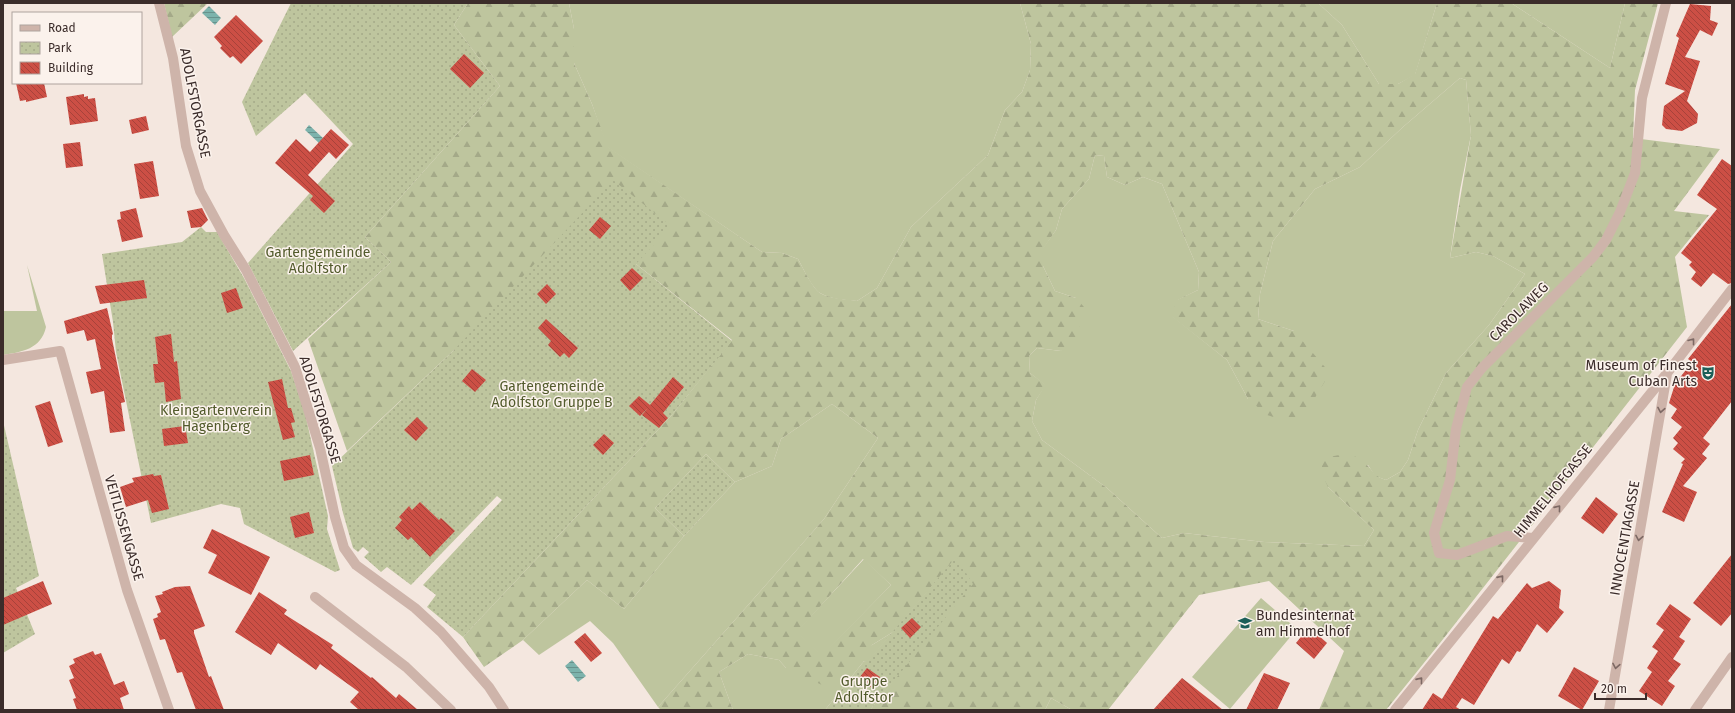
<svg xmlns="http://www.w3.org/2000/svg" width="1735" height="713" viewBox="0 0 1735 713" font-family="'Fira Sans',sans-serif">
  <style>
    .grass { fill: #bec59e }
    .forest { fill: url(#forest-firs); fill-rule: evenodd }
    .park { fill: url(#park-dots) }
    .water { fill: url(#water-rules) }
    .building { fill: url(#building-back-hatch) }
    .lines { fill: none; stroke-linecap: round; stroke-linejoin: round }
    .minor { stroke: #ceb4aa; stroke-width: 10 }
    .oneway { stroke: #7d6964 }
    .labels { text-anchor: middle; dominant-baseline: central; stroke-width: 3; stroke-linejoin: round; paint-order: stroke }
    .street-label { font-size: 14px; fill: #3b2c2a; stroke: #fbf2ec }
    .park-label { font-size: 14px; fill: #525b2c; stroke: #fbf2ec }
    .poi-label { font-size: 14px; fill: #3b2c2a; stroke: #fbf2ec; text-anchor: end }
  </style>
  <defs>
    <pattern id="forest-firs" width="22" height="20" patternUnits="userSpaceOnUse"><rect width="22" height="20" fill="#bec59e"/><path d="M5 1l3.5 6h-7zM16 11l3.5 6h-7z" fill="#a4a988"/></pattern>
    <pattern id="park-dots" width="8" height="8" patternUnits="userSpaceOnUse"><rect width="8" height="8" fill="#bec59e"/><path d="M2 2h.1M6 6h.1" fill="none" stroke="#a4a988" stroke-width="1.8" stroke-linecap="round"/></pattern>
    <pattern id="water-rules" width="6" height="5" patternUnits="userSpaceOnUse"><rect width="6" height="5" fill="#7cb3ac"/><path d="M0 2.5h6" fill="none" stroke="#67928c"/></pattern>
    <pattern id="building-back-hatch" width="6" height="6" patternUnits="userSpaceOnUse"><rect width="6" height="6" fill="#cc4f45"/><path d="M-1 5l2 2M0 0l6 6M5-1l2 2" fill="none" stroke="#a7423a"/></pattern>
  </defs>
  <rect width="100%" height="100%" fill="#f4e7df"/>
  <!-- grass -->
  <path class="grass" d="M569,3H1020L1031,44L1030,70L1022,92L1005,110L988,155L911,227L877,288L857,301C846,300 830,299 820,293C812,288 803,268 798,259L782,253L762,252L607,147L592,104L574,63V29Z
    M1318,3H1437L1415,75L1398,84H1379L1342,25Z
    M1511,3H1625L1610,68Z
    M1460,78L1466,80L1471,135L1460,190L1450,258L1476,252L1493,256L1525,274L1489,325L1446,373L1418,430L1408,460L1400,472L1386,480L1375,476L1368,465L1328,487L1374,530L1364,546L1264,542L1184,533L1162,538L1107,488L1042,440L1032,421L1036,400L1045,385L1030,373L1029,356L1037,348L1061,351L1076,298L1055,291L1043,266V248L1056,230L1062,209L1089,179L1095,155L1104,156L1107,177L1125,185L1143,177L1162,184L1199,272L1198,290L1178,300L1172,316L1227,360L1248,399L1294,331L1258,319L1260,294L1273,241L1315,189L1360,167L1403,127Z
    M27,265L46,327C41,349 22,352 3,355V311H37Z
    M832,404L878,438L824,519L658,707L613,643L590,621L539,655L523,640L587,580L624,609L684,536L735,482L772,466L781,439Z
    M864,559L891,585L822,656L796,632Z
    M1261,598L1297,629L1230,709L1192,677Z
    M893,632L867,663L864,661L825,710H733L719,672L748,654L779,660L786,668L872,645Z
    M1051,698L1072,710H1045Z"/>
  <!-- forest -->
  <path class="forest" d="M164,3H208L172,37Z
    M468,3H569L574,29V63L592,104L608,147L762,252L782,253L798,259C803,268 812,287 820,293C830,299 846,299 857,301L877,288L911,227L988,155L1005,110L1022,92L1030,70L1031,44L1020,3H1318L1342,25L1379,84H1398L1415,74L1437,3H1511L1610,68L1625,3H1658L1635,90L1633,138L1720,149L1674,211L1709,215L1675,257L1687,327L1440,643L1386,710H1319L1344,651L1269,581L1199,595L1108,710H1072L1051,698L1045,710H870L893,681L956,558L893,632L872,645L822,685L786,668L779,660L748,654L719,672L733,710H661L658,707L824,519L878,438L832,404L781,439L772,466L735,482L706,454L655,508L684,536L624,609L587,580L523,640L484,667L463,637L671,416L732,340L636,264L454,350L347,451L308,339L391,262L365,237L500,86L454,25ZM1460,78L1466,80L1471,135L1450,258L1476,252L1493,256L1525,274L1489,325L1446,373L1418,430L1408,460L1400,472L1386,480C1372,475 1376,474 1367,465C1354,451 1339,453 1323,460L1321,472L1328,487L1374,530L1364,546L1264,542L1184,533L1162,538L1107,488L1042,440L1032,421L1036,400L1046,385L1030,373L1029,356L1037,348L1061,351L1076,341L1084,307L1076,298L1055,291L1043,266V249L1056,230L1062,209L1089,179L1095,155L1104,156L1107,177L1125,185L1143,177L1162,184L1199,272L1198,290L1177,300L1171,316L1227,360L1248,399L1267,415L1291,422L1313,401L1330,373L1294,331L1258,319L1260,294L1273,241L1315,189L1360,167L1403,127ZM863,559L891,585L822,655L797,632Z"/>
  <!-- park -->
  <path class="park" d="M291,3H468L454,25L500,86L365,237L391,262L293,351L248,263L353,144L305,93L256,136L242,102Z
    M613,180L671,226L636,264L732,341L671,416L463,637L427,607L436,595L423,585L502,500L497,496L411,585L387,567L381,572L364,557L369,552L363,547L358,552L353,548L343,513L332,466L454,350Z
    M201,227L206,232H217L244,278L291,371L305,413L328,516L327,529L340,570L335,572L244,524L240,508L221,504L151,523L116,352L113,322L102,254L182,242Z
    M3,421L39,576L16,588L35,634L3,653Z
    M706,454L735,482L684,536L655,508Z
    M956,557L973,584L870,710H825L864,661L867,662Z"/>
  <!-- water -->
  <path class="water" d="M209,6L221,18L215,25L202,13Z
    M309,125L324,139L320,144L305,130Z
    M572,660L586,676L578,682L565,666Z"/>
  <!-- building -->
  <path class="building" d="M1690,4L1711,6L1710,20L1718,23L1712,36L1700,30L1685,57L1700,61L1687,101L1698,114L1697,123L1682,131L1666,129L1662,125L1664,106L1685,91L1665,84L1679,38L1676,36Z
    M236,15L263,41L241,64L233,56L230,58L220,48L222,46L214,37Z
    M464,54L484,73L470,88L450,69Z
    M16,83H44L47,97L26,102V100L20,101Z
    M84,94V97L88,96V99L95,98L98,121L70,125L66,97Z
    M146,116L149,130L132,134L129,120Z
    M331,129L349,145L336,159L329,152L308,175L335,201L324,213L310,200L313,196L275,163L296,139L310,152Z
    M80,142L83,166L66,168L63,144Z
    M1722,159L1732,166V283L1728,284L1713,273L1701,287L1691,279L1696,272L1689,265L1692,262L1681,253L1717,209L1697,195Z
    M153,161L159,196L140,199L134,164Z
    M136,208L143,237L122,242L117,220L121,219L120,212Z
    M202,208L208,220L201,227L191,228L187,211Z
    M600,217L611,226L600,239L589,230Z
    M632,268L643,278L630,291L620,280Z
    M144,280L147,298L100,304L95,286Z
    M547,284L556,294L546,304L537,294Z
    M236,288L243,308L227,313L221,293Z
    M1732,304V401L1703,438L1710,444L1702,454L1707,458L1683,486L1697,492L1684,522L1662,512L1683,464L1681,463L1685,459L1673,449L1678,443L1673,438L1682,427L1671,418L1677,409L1669,403L1675,384L1692,362L1688,359Z
    M107,308L113,334L112,335V339L125,402L121,403L125,431L110,433L104,391L91,394L86,372L101,369L95,339L87,341L84,330L67,334L64,321Z
    M546,319L578,348L569,358L564,353L560,357L548,345L551,341L538,328Z
    M171,334L174,362L177,361L181,399L166,402L164,382L155,383L153,364H158L155,337Z
    M472,369L486,380L475,392L462,381Z
    M673,377L684,387L663,413L668,418L659,428L642,415L648,408L640,416L629,406L639,396L650,405Z
    M282,379L288,408H291L295,422L291,423L295,437L283,440L268,382Z
    M50,401L63,442L48,447L35,406Z
    M417,417L428,428L416,441L404,430Z
    M185,426L188,443L164,446L162,429Z
    M604,434L614,443L603,455L593,445Z
    M310,455L314,475L284,481L280,461Z
    M153,474L154,476L161,475L169,509L152,513L148,500L126,507L120,487L134,482L132,478Z
    M1596,497L1618,514L1603,534L1581,518Z
    M420,502L439,520L441,518L455,531L430,557L411,537L408,540L395,528L402,520L399,517L409,506L412,510Z
    M309,512L314,533L295,538L290,517Z
    M212,529L270,557L251,595L208,573L217,555L203,548Z
    M1732,554V613L1721,626L1693,603Z
    M43,581L52,604L3,625V598Z
    M1549,581L1561,590L1559,608L1564,612L1547,633L1537,624L1520,652L1517,651L1509,664L1502,659L1474,705L1462,698L1456,707L1461,710H1422L1433,693L1442,699L1493,616L1498,619L1527,583L1532,588Z
    M190,586L205,626L194,630V633L209,677L211,676L224,710H196L182,672L177,673L165,639L160,640L153,619L158,617L157,614L161,612L155,596L163,594L162,592L175,587Z
    M259,592L287,610L284,614L333,645L331,648L371,678L372,677L396,698L399,694L418,710H359L350,702L359,692L320,664L316,670L278,643L271,655L235,632Z
    M1670,604L1691,619L1679,637L1685,641L1673,659L1681,664L1668,681L1675,686L1662,706L1639,691L1652,672L1647,668L1658,651L1652,647L1664,630L1656,624Z
    M912,618L921,627L910,638L901,628Z
    M1309,627L1327,643L1314,659L1296,643Z
    M585,633L602,653L591,662L574,642Z
    M93,651L95,655L101,653L114,685L124,681L129,694L120,698L124,710H77L73,699L76,698L69,680L74,678L69,666L75,663L73,659Z
    M1574,667L1599,681L1582,710L1558,696Z
    M867,668L880,677L872,688L859,678Z
    M1264,673L1290,683L1277,710H1246Z
    M1182,678L1223,710H1153Z"/>
  <g class="lines">
    <!-- minor -->
    <path class="minor" d="M159,3L173,58L186,146L200,191L224,235L246,270L295,367L320,448L335,517L344,548L356,565L415,608L441,632L489,687L504,710
      M3,360L60,351L127,590L169,710
      M1533,538L1507,536L1457,555L1439,553L1434,533L1450,480L1456,429L1467,387L1482,368L1593,257L1606,240L1620,212L1635,173L1642,98L1666,3
      M315,597L406,667L451,710
      M1395,710L1668,372L1732,289
      M1609,710L1667,374
      M1695,710L1732,657"/>
  </g>
  <!-- one-way arrows -->
  <defs><path id="oneway-chevron" d="M-2-3.5L2.5 0L-2 3.5" fill="none" stroke-width="1.6" stroke-linecap="round" stroke-linejoin="round"/></defs>
  <g class="oneway">
    <use href="#oneway-chevron" transform="translate(1692 341) rotate(-52)"/>
    <use href="#oneway-chevron" transform="translate(1661 410) rotate(100)"/>
    <use href="#oneway-chevron" transform="translate(1558 508) rotate(-51)"/>
    <use href="#oneway-chevron" transform="translate(1639 538) rotate(100)"/>
    <use href="#oneway-chevron" transform="translate(1501 578) rotate(-51)"/>
    <use href="#oneway-chevron" transform="translate(1616 666) rotate(100)"/>
    <use href="#oneway-chevron" transform="translate(1420 680) rotate(-51)"/>
  </g>
  <!-- icons -->
  <defs>
    <symbol id="theatre-bare" viewBox="-9 -9 18 18"><path d="M-5-5.5Q0-4 5-5.5V0Q5 5 0 6Q-5 5-5 0ZM-3.3-2.5H-1v1.5H-3.3ZM1-2.5H3.3v1.5H1ZM-2.8 1Q0 5.5 2.8 1Z" fill="#1c5f58" stroke="#fbf2ec" stroke-width="2.5" paint-order="stroke"/></symbol>
    <symbol id="school-bare" viewBox="-9 -9 18 18"><path d="M0-5L7-2L0 1L-7-2ZM-4 1L0 2.5L4 1V4Q0 6-4 4Z" fill="#1c5f58" stroke="#fbf2ec" stroke-width="2.5" paint-order="stroke"/></symbol>
  </defs>
  <g fill-rule="evenodd">
    <use href="#theatre-bare" x="1698" y="363" width="20" height="20"/>
    <use href="#school-bare" x="1235" y="613" width="20" height="20"/>
  </g>
  <g class="labels">
    <!-- street labels -->
    <g class="street-label">
      <text transform="translate(195 103) rotate(79)">ADOLFSTORGASSE</text>
      <text transform="translate(1519 312) rotate(-45)">CAROLAWEG</text>
      <text transform="translate(320 410) rotate(73)">ADOLFSTORGASSE</text>
      <text transform="translate(1553 491) rotate(-51)">HIMMELHOFGASSE</text>
      <text transform="translate(124 528) rotate(74)">VEITLISSENGASSE</text>
      <text transform="translate(1625 538) rotate(-80)">INNOCENTIAGASSE</text>
    </g>
    <!-- park labels -->
    <g class="park-label">
      <text x="318" y="252">Gartengemeinde<tspan x="318" dy="16">Adolfstor</tspan></text>
      <text x="552" y="386">Gartengemeinde<tspan x="552" dy="16">Adolfstor Gruppe B</tspan></text>
      <text x="216" y="410">Kleingartenverein<tspan x="216" dy="16">Hagenberg</tspan></text>
      <text x="864" y="681">Gruppe<tspan x="864" dy="16">Adolfstor</tspan></text>
    </g>
    <!-- poi labels -->
    <g class="poi-label">
      <text x="1697" y="365">Museum of Finest<tspan x="1697" dy="16">Cuban Arts</tspan></text>
      <text x="1256" y="615" text-anchor="start">Bundesinternat<tspan x="1256" dy="16">am Himmelhof</tspan></text>
    </g>
  </g>
  <!-- border -->
  <rect width="1735" height="713" fill="none" stroke="#3b2c2a" stroke-width="8"/>
  <!-- legend -->
  <rect x="12" y="12" width="130" height="72" fill="#fbf2ec" stroke="#aea39e"/>
  <rect x="20" y="25" width="20" height="6" fill="#ceb4aa" stroke="#aea39e"/>
  <text x="48" y="32" font-size="12" fill="#3b2c2a">Road</text>
  <rect x="20" y="42" width="20" height="12" fill="url(#park-dots)" stroke="#aea39e"/>
  <text x="48" y="52" font-size="12" fill="#3b2c2a">Park</text>
  <rect x="20" y="62" width="20" height="12" fill="url(#building-back-hatch)" stroke="#aea39e"/>
  <text x="48" y="72" font-size="12" fill="#3b2c2a">Building</text>
  <!-- scale -->
  <path d="M1595 693v6h51v-6" fill="none" stroke="#3b2c2a" stroke-width="2"/>
  <text x="1601" y="693" font-size="12" fill="#3b2c2a" stroke="#fbf2ec" stroke-width="3" paint-order="stroke">20 m</text>
</svg>
